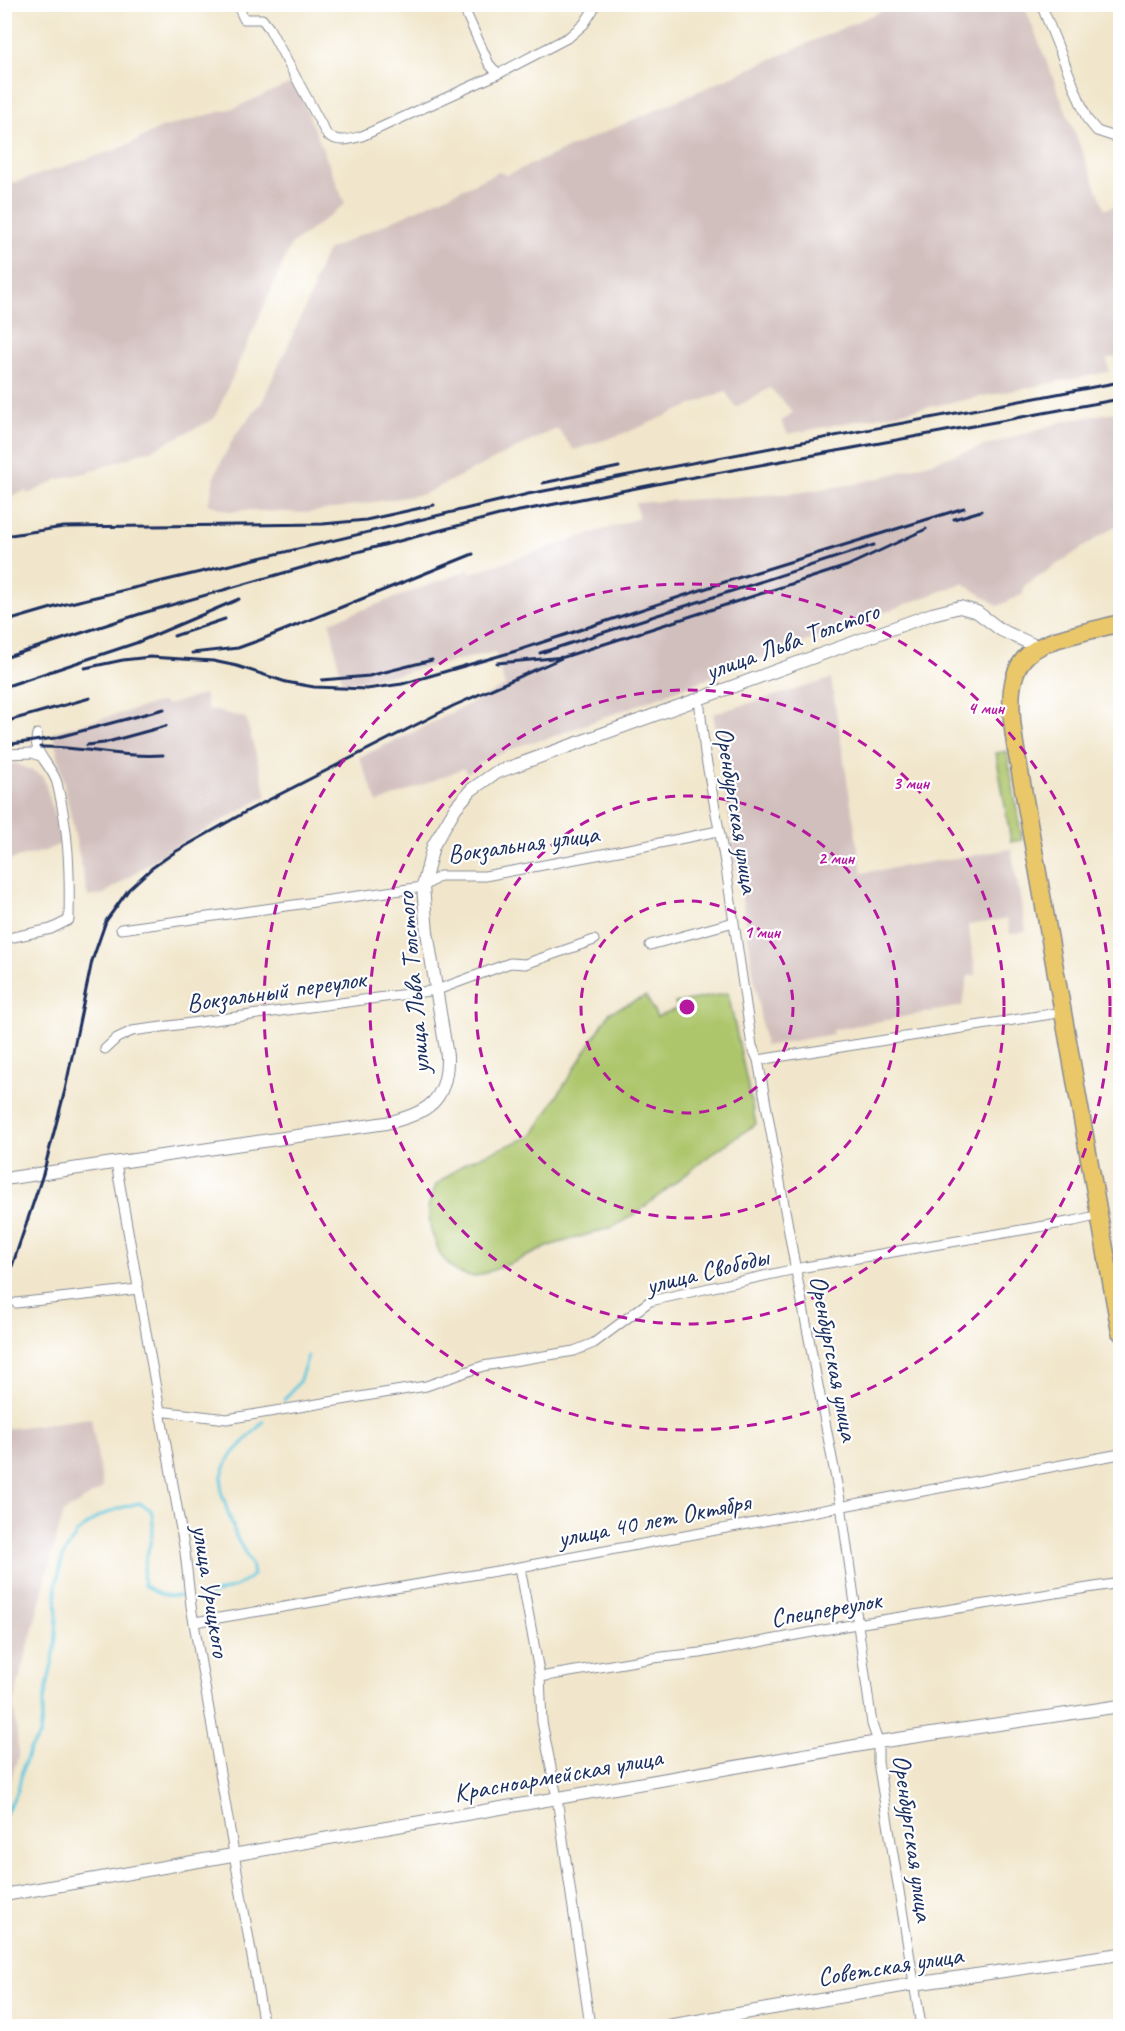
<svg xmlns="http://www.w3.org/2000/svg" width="1125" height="2031" viewBox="0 0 1125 2031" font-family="Caveat,sans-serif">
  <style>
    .industrial { fill: #d1bfbd }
    .green { fill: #adc66c; stroke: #647a65; stroke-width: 1.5 }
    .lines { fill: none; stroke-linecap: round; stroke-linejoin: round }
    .stream { stroke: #61c7df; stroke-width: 3 }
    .minor-casing { stroke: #868a94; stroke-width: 11 }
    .tertiary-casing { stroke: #868a94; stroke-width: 14 }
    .trunk-casing { stroke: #868a94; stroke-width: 19 }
    .minor { stroke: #fff; stroke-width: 9 }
    .tertiary { stroke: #fff; stroke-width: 12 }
    .trunk { stroke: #eac769; stroke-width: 16 }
    .rail { stroke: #1b2f5e; stroke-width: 3 }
    .ring { fill: none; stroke: #b5179e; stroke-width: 3; stroke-dasharray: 10 8 }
    .labels { text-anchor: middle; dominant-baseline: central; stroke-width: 4.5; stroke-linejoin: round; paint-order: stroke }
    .street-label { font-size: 26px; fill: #1b2f5e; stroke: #fff }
    .centre { fill: #b5179e; stroke: #fff; stroke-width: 3 }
    .ring-label { font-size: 18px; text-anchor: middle; font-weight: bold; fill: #b5179e; stroke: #fff; stroke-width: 4.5; stroke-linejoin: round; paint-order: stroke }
  </style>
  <rect width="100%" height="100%" fill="#fff"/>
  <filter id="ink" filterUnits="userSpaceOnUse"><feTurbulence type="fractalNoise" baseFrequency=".0167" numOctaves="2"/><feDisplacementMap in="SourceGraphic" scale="12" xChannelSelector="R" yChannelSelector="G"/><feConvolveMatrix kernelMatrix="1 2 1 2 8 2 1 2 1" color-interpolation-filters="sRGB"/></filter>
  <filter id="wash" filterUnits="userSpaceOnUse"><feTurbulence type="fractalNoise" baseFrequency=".008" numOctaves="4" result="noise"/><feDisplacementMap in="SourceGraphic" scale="24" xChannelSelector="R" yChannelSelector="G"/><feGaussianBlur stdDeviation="1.35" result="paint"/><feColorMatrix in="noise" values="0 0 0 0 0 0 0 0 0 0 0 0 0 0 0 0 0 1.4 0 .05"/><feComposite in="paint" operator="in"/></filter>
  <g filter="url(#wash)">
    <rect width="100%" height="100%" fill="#f1e6cb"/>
    <!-- industrial -->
    <path class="industrial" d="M895,5H1024L1105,209L1120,204V355L1107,359L1109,372L788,434L781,422L793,412L770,388L736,407L725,391L628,432L574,450L557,428L424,494L306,513L240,510L232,512L208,504L216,472L235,435L262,402L314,288L313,284L324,256L330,249L499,172L507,175Z
      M295,81L345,204L291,245L214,419L150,451L138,453L132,457L85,473L59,479L28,494L26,491L5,498L4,169L10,184L121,148L161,128L237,107Z
      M1120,411V523L1024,586L1023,594L998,606L963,583L549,738L522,745L478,763L479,767L467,773L464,768L378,803L359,757L399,739L505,686L495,652L389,676L342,683L330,622L469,570L471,573L639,518L635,503L796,493L849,485L880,478L1065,421Z
      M831,679L862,873L1011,849L1026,931L1010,934L1007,919L968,925L976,975L968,976L962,1006L832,1030L833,1034L765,1046L713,714Z
      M204,694L208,709L246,718L267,796L169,850L104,894L88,897L53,732L161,702L168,705Z
      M15,763L43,776L62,843L45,851L5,861V767Z
      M91,1418L103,1488L63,1513L13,1705L17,1732L18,1757L5,1796V1429Z"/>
    <!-- green -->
    <path class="green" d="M1007,751L1022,840L1011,842L996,753Z
      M728,993L756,1124L713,1153L638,1212L613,1227L552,1245L512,1263L474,1277L456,1272L441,1256L431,1231L428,1207L436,1185L466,1162L532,1136L610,1012L646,996L657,1017L678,1008L675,1003Z"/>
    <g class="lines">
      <!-- stream -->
      <path class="stream" d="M284,1400L299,1382L308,1356
        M200,1596C217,1594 240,1587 253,1575L251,1564L236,1536L221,1491L222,1475L229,1458L263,1422
        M4,1817L18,1790L23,1767L30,1749L40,1735L44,1701L55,1649L57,1620L56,1585L63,1556L77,1533L99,1516L120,1508L139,1503L151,1510C159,1536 140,1559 144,1585C157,1595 167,1597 183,1596"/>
    </g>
  </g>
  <g filter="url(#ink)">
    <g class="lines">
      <defs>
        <path id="minor" d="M237,4L244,19H262L269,28L327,135C339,143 348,140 362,136L498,74L569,37L584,24L593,10L591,4
          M462,4L489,64L498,74
          M1041,4L1087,119L1097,131L1115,137L1120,135
          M699,699L705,753L726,868L752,1046L758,1060L796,1271L841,1505L872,1724L878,1742V1762L921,2026
          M4,754L33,753L40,756
          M121,929L423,887L440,876H485L645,846L718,831
          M4,939L51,929L69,920C70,871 69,831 57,783C52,765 32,754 37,734
          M650,945L734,922
          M105,1049L117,1038L132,1031L437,990L510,963L525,964L594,940
          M758,1060L1064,1012
          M116,1163L185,1552L191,1606L264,2026
          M16,1303L138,1289
          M159,1411L227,1419L426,1386L483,1366L574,1351L594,1343L650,1301L805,1267L1074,1221L1100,1215
          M520,1567L540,1677L542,1722L557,1798L590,2026
          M195,1622L520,1567L1120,1454
          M540,1677L653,1658L700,1653L856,1624L1120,1583"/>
        <path id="tertiary" d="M4,1179L386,1123C427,1114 448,1101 447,1056L427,932L423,887L433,846L456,807L471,790L495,773L932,614L960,607L977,612L1001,630L1038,647
          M4,1895L878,1742L1120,1706
          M668,2026L914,1984L1120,1954"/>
        <path id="trunk" d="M1120,623C1035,646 999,640 1015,744L1120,1332"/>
      </defs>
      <!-- minor casing -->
      <use href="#minor" class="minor-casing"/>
      <!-- tertiary casing -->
      <use href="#tertiary" class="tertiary-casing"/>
      <!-- trunk casing -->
      <use href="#trunk" class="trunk-casing"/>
      <!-- minor -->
      <use href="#minor" class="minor"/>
      <!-- tertiary -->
      <use href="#tertiary" class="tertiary"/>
      <!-- trunk -->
      <use href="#trunk" class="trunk"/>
      <!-- rail -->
      <path class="rail" d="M543,483L619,467
        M954,519L981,511
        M4,536L64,527L323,524L366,520L434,505
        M4,622L62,605L528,494L1120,382
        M174,636L225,619
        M192,653L238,648L260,640L473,554
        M540,653L874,545
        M4,658L143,613L357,552L499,515L667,482L1120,399
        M497,663L564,657L847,566L926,529
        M85,668L123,660L150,657L213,661L237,666L286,682L314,687L367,689L402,684L516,651L731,580L964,508
        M322,680L369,676L432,660
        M4,687L136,643L239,599
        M4,722L90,698
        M4,745L55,738L164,709
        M87,745L104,743L166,726
        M40,747C81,746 122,758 163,755
        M4,1290L43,1174L65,1090L92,961L106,921L129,889L152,868L175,852L249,810L453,706L564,657"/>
    </g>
  </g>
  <!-- distance rings -->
  <g class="ring">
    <circle cx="687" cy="1007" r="106"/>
    <circle cx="687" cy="1007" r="211"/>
    <circle cx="687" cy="1007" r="317"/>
    <circle cx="687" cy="1007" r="423"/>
  </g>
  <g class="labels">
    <!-- street labels -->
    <g class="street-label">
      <text transform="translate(792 641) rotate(-20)">улица Льва Толстого</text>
      <text transform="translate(737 810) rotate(81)">Оренбургская улица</text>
      <text transform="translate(523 844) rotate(-8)">Вокзальная улица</text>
      <text transform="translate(413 983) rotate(-95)">улица Льва Толстого</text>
      <text transform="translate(276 991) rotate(-8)">Вокзальный переулок</text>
      <text transform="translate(707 1271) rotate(-14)">улица Свободы</text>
      <text transform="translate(834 1358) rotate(79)">Оренбургская улица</text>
      <text transform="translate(654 1520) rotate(-11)">улица 40 лет Октября</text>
      <text transform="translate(211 1591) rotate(81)">улица Урицкого</text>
      <text transform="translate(826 1609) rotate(-10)">Спецпереулок</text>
      <text transform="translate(558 1775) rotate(-10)">Красноармейская улица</text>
      <text transform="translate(913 1838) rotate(82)">Оренбургская улица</text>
      <text transform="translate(890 1966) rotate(-9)">Советская улица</text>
    </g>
  </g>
  <circle cx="687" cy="1007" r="9" class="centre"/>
  <g class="ring-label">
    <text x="986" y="714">4 мин</text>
    <text x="911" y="789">3 мин</text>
    <text x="836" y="864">2 мин</text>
    <text x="762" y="938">1 мин</text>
  </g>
  <!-- margin -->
  <rect width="1125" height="2031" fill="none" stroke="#fff" stroke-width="24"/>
</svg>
